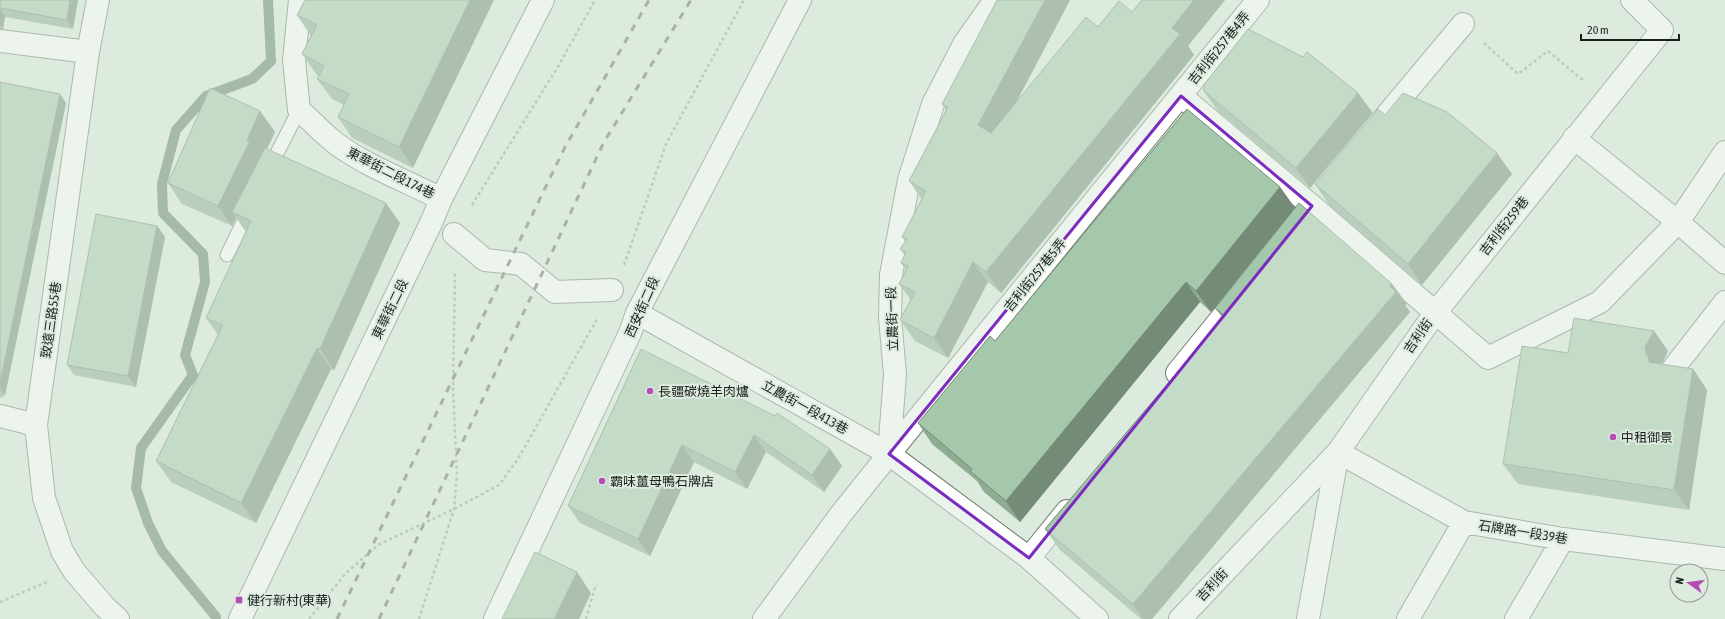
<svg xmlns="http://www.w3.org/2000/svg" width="1725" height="619" viewBox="0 0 1725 619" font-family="'Asap Condensed','Noto Sans TC',sans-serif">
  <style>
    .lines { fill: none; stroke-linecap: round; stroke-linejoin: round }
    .stream { stroke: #647e68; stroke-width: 10 }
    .lane-casing { stroke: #6f7b70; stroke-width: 15 }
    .street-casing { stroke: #6f7b70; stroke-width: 24 }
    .secondary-casing { stroke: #6f7b70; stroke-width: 24 }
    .path { stroke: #97a298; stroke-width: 2.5; stroke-dasharray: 3 3; stroke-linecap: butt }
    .lane { stroke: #fff; stroke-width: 13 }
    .street { stroke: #fff; stroke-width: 22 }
    .secondary { stroke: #fff; stroke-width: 22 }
    .rail { stroke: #676f68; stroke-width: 3; stroke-dasharray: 7 7; stroke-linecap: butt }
    .wall { fill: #8eac92 }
    .shaded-wall { fill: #748c77 }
    .building { fill: #a5c8aa; stroke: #748c77 }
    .marked { fill: none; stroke: #7b2cbf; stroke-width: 3; stroke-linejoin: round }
    .poi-dot { fill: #b54db1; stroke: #ddebdf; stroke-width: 1.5 }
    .labels { text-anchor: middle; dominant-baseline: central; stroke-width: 4; stroke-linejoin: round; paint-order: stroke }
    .street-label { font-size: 13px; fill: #1a1f1b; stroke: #ddebdf }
    .poi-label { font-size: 13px; fill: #1a1f1b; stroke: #ddebdf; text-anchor: start }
  </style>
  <rect width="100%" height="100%" fill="#ddebdf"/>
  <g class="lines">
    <!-- stream -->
    <path class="stream" d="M216,617L162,551L148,523L136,488L141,448L193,375L185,355L205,282L203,254L163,213L162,184L176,130L206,96L252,79L271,61L268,0"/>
    <defs>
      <path id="lane" d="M269,169L299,110
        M227,255L249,210"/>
      <path id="street" d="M98,0L88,52L36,425L44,498L62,551L74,571L104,606L118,619
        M300,0L294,60L299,110C312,121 324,135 338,145C370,168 407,181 441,199
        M0,41L88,52
        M1181,96L1312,206L1488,358L1600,302L1678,222L1725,152
        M1385,117L1463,24
        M1574,138L1678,222L1725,263
        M454,234L485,260L521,264L555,292L612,290
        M637,313L889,454L1029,558L1097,619
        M1672,370L1725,302
        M1177,373L1241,294
        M0,416L36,425
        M889,454L895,374L890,318L891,275L909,180L933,104L964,44L995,0
        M1029,558L1067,511
        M764,619L841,514L889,454L1258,0
        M1180,619L1338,452L1435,313L1662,30L1632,0
        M1308,619L1338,452L1464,522L1563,539L1725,559
        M1408,619L1464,522
        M1516,619L1563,539"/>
      <path id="secondary" d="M240,619L431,223L441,199L543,0
        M495,619L630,333L637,313L800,0"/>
    </defs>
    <!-- lane casing -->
    <use href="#lane" class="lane-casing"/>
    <!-- street casing -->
    <use href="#street" class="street-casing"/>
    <!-- secondary casing -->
    <use href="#secondary" class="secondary-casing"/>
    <!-- path -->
    <path class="path" d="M1484,43L1518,74L1548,51L1585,82
      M472,205L559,65L595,0
      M624,265L666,144L744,0
      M0,602L47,582
      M309,619L346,573L378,545L454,509L499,485L518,459L597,319
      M419,619L454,509L457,476L453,387L455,271
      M586,619L596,584"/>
    <!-- lane -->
    <use href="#lane" class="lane"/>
    <!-- street -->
    <use href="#street" class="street"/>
    <!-- secondary -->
    <use href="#secondary" class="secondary"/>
    <!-- rail -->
    <path class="rail" d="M337,619L564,149L649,0
      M379,619L604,142L691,0"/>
  </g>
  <!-- wall -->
  <path class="wall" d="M0,0H78L73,29L5,17L3,29H0Z
    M305,0L413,168L352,138L338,117L344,105L332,99L317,79L319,76L317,75L302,54L311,36L297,15Z
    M997,0H1070L1016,103L1132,12L1142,0H1225L1188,46L1194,55L1001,293L988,282L948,358L915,341L900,320L911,300L899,284L906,270L901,263L905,256L900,249L905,241L902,237L922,200L909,181L946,110L942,104Z
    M0,82L66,103L5,395L0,398Z
    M1203,86L1373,113L1310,188L1217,110L1203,90L1204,88Z
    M260,111L275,132L267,149L400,223L334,370L331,369L256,523L171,482L156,461L218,335L206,318L246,232L236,218L232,226L182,204L168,183Z
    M1385,115L1512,174L1422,285L1329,205L1315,184Z
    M1280,187L1295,208L1211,312L1200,302L1020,522L984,492L977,481L932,444L918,423L995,341Z
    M157,226L165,237L136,387L74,375L67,365Z
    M1392,284L1407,304L1405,305L1410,312L1152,619H1141L1060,550L1045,529L1223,318L1215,308Z
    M1654,331L1668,351L1662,364L1693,369L1707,390L1689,510L1518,484L1503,464Z
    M641,349L830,449L842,466L824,492L766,452L747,489L694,462L650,556L580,523L568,506Z"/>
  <!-- shaded-wall -->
  <path class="shaded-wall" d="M70,0H78L73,29L67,20Z
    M470,0H494L413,168L399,147Z
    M1045,0H1070L993,146L978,125Z
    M1194,0H1225L1188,46L1194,55L1001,293L986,272L1172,28Z
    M0,9L5,17L3,29L0,25Z
    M1358,93L1373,113L1310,188L1296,168Z
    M60,94L66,103L5,395L0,387V383Z
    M260,111L275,132L262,159L232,212L236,218L232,226L218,206Z
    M1497,153L1512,174L1422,285L1408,264Z
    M1280,187L1295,208L1211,312L1196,291Z
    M386,203L400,223L334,370L320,349Z
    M157,226L165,237L136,387L128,376Z
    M973,262L988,282L948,358L934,338Z
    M1186,282L1200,302L1020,522L1006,501Z
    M1392,284L1407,304L1405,305L1410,312L1152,619H1143L1133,604Z
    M1654,331L1668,351L1660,368L1649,362L1646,354L1645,347Z
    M317,348L331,369L256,523L241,503Z
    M1693,369L1707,390L1689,510L1674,490Z
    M754,435L766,452L747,489L735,472Z
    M682,445L694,462L650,556L638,539Z
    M830,449L842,466L824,492L812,475Z
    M577,572L591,593L579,619H554Z"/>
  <!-- building -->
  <path class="building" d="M0,0H70L67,20L0,8Z
    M305,0H470L399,147L338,117L349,94L317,79L324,66L302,54L317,25L297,15Z
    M997,0H1045L978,125L991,133L1086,17L1098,27L1119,1L1132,12L1142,0H1194L1172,28L1180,34L986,272L973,262L934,338L900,320L915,292L899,284L908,266L901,263L906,252L900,249L907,239L902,237L926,191L909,181L948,107L942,104Z
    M1248,29L1303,57L1307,52L1358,93L1296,168L1203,90L1205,87L1203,86Z
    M0,82L60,94L0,383Z
    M210,88L260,111L247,140L250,141L218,206L168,183Z
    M1403,93L1447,112L1497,153L1408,264L1315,184L1378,109L1385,115Z
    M1187,109L1280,187L1196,291L1186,282L1006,501L970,471L972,469L918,423L990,336L995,341Z
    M265,148L386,203L320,349L317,348L241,503L156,461L223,325L206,318L251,221L232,212Z
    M1299,203L1392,284L1390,286L1396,292L1133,604L1045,529L1225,316L1215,308Z
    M96,214L157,226L128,376L67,365Z
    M1574,318L1654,331L1645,347L1646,354L1649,358V362L1693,369L1674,490L1503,464L1522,346L1568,353Z
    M641,349L775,416L777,413L830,449L812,475L754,435L735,472L682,445L638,539L568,506Z
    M535,552L577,572L554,619H502Z"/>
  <!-- marked area -->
  <path d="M0 0H1725V619H0ZM1181,96L1312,206L1029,558L889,454Z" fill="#ddebdf" fill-opacity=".55" fill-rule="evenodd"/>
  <path class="marked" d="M1181,96L1312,206L1029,558L889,454Z"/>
  <!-- markers -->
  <g class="poi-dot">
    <circle cx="650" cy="391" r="4"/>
    <circle cx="1613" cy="437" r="4"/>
    <circle cx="602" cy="481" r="4"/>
    <rect x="235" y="596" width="8" height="8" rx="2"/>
  </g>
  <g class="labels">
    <!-- street labels -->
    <g class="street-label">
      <text transform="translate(1219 48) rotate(-51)">吉利街257巷4弄</text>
      <text transform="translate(391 173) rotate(27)">東華街二段174巷</text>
      <text transform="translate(1504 226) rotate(-52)">吉利街259巷</text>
      <text transform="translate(1035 275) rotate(-51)">吉利街257巷5弄</text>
      <text transform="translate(642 307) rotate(-66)">西安街二段</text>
      <text transform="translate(390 309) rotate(-64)">東華街二段</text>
      <text transform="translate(892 319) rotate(-92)">立農街一段</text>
      <text transform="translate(51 320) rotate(-82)">致遠三路55巷</text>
      <text transform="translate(1418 336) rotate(-55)">吉利街</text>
      <text transform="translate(805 407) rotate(29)">立農街一段413巷</text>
      <text transform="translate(1523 532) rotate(9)">石牌路一段39巷</text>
      <text transform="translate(1212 585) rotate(-47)">吉利街</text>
    </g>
    <!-- poi labels -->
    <g class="poi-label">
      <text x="658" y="391">長疆碳燒羊肉爐</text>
      <text x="1621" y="437">中租御景</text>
      <text x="610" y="481">霸味薑母鴨石牌店</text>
      <text x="247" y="600">健行新村(東華)</text>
    </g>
  </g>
  <!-- north arrow -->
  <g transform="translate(1689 583) rotate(284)"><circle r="19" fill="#ddebdf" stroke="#8f9991"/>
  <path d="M0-3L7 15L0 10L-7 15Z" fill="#b54db1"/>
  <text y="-6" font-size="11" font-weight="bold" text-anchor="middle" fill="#1a1f1b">N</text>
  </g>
  <!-- scale -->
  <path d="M1581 34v6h98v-6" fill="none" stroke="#1a1f1b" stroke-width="2"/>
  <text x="1587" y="34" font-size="12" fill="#1a1f1b" stroke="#ddebdf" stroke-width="3" paint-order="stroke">20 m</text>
</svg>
